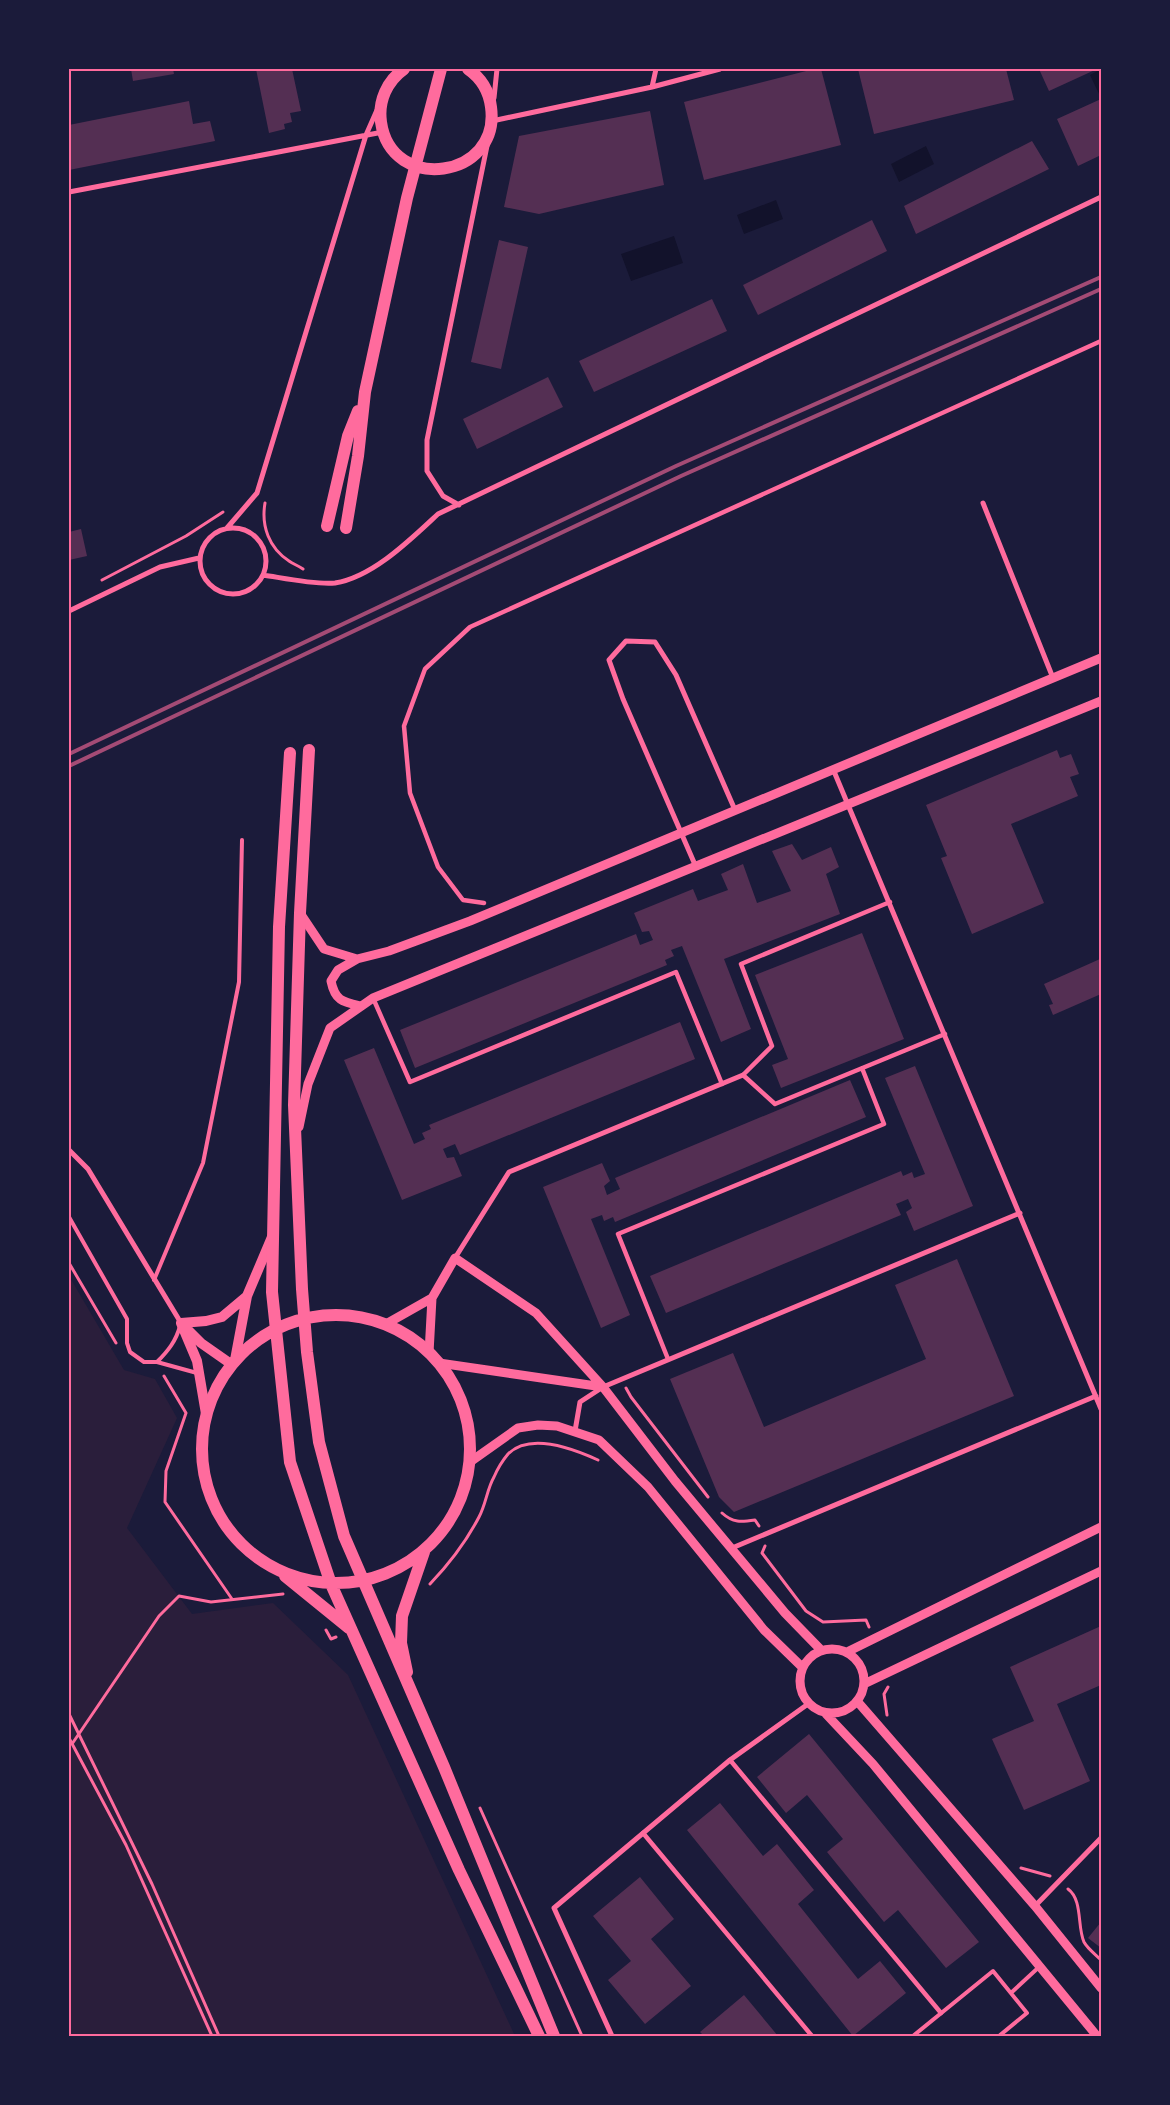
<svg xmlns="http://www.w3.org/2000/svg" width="1170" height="2105" viewBox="0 0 1170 2105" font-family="'Nunito Sans',sans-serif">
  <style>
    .green { fill: #2a1e3b }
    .water { fill: #12122b }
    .building { fill: #542f53 }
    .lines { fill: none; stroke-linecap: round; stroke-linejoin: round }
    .path { stroke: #ff6b9d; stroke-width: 3 }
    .service { stroke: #ff6b9d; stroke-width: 4 }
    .pedestrian { stroke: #ff6b9d; stroke-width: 4.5 }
    .minor { stroke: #ff6b9d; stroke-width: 5 }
    .tertiary { stroke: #ff6b9d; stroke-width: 9 }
    .secondary { stroke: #ff6b9d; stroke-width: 10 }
    .primary { stroke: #ff6b9d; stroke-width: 12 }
    .rail { stroke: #a44b75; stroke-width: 4 }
    .neatline { fill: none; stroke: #ff6b9d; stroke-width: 2 }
  </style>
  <rect width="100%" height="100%" fill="#1b1b3a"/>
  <!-- green -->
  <path class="green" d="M69,1276L124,1370L155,1379L177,1418L127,1528L192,1614L273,1603L348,1675L515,2036H69Z"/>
  <!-- water -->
  <path class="water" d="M1101,69V95L1100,96L1090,75Z
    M926,146L934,164L899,182L891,164Z
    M776,200L783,219L744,234L737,215Z
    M674,236L683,263L631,281L621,254Z"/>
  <!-- building -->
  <path class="building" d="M131,69H173L174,74L133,81Z
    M256,69H292L301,111L290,113L292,122L284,124L285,129L269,133Z
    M814,69H821L841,145L704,180L684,102Z
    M858,69H1006L1014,100L874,134Z
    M1039,69H1097L1049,91Z
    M1101,99V155L1078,166L1057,119Z
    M189,101L193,124L210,121L215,141L69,170V125Z
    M650,111L664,185L539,214L504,207L519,136Z
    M1032,141L1049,169L916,234L904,206Z
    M872,220L887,251L758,315L743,285Z
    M499,240L528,247L501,369L471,362Z
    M712,299L727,331L594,392L579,361Z
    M548,377L563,407L477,449L463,419Z
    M81,529L87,556L69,560V532Z
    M1057,750L1060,758L1071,754L1079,774L1070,777L1078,796L1011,824L1044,903L972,934L941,858L947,856L926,805Z
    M792,844L802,860L831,847L839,867L826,874L840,914L724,959L751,1029L721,1042L682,946L671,950L674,956L665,960L667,965L415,1068L400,1030L636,934L640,945L653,940L649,931L642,932L634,913L693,889L698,901L728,890L721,874L743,864L757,903L791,891L772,851Z
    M862,933L904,1039L781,1088L772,1065L788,1059L755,975Z
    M1100,959L1101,994L1053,1015L1049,1005L1053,1004L1044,984Z
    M680,1022L695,1059L460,1155L455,1144L443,1149L447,1158L454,1157L462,1176L402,1200L344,1060L374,1048L414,1144L425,1139L422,1133L431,1129L429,1125Z
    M915,1066L973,1206L914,1231L906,1212L912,1208L908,1199L896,1204L901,1215L666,1313L650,1276L901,1171L903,1176L912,1172L914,1178L925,1174L885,1078Z
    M850,1080L866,1117L615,1222L613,1217L604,1221L602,1215L591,1219L630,1315L601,1328L543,1187L602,1163L610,1181L604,1186L607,1195L620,1189L615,1178Z
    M957,1259L1014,1396L734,1512L719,1497L670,1379L733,1353L764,1427L926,1359L895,1285Z
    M1101,1626V1685L1057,1704L1090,1781L1024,1810L992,1739L1034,1721L1010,1667Z
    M809,1734L979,1942L946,1968L898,1910L884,1922L827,1852L843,1839L807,1795L786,1813L757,1777Z
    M720,1803L763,1856L777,1844L814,1890L798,1904L858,1979L880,1961L906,1993L853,2036L687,1830Z
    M640,1877L674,1919L651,1939L691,1986L645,2024L608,1980L631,1961L593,1916Z
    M1101,1922V1948L1088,1938Z
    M744,1995L778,2036H704L700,2032Z"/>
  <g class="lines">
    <!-- path -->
    <path class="path" d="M265,503C261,526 269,548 289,561C293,564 299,566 303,569
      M102,580L186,536L223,512
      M69,1263L116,1343
      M164,1376L186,1413L166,1471L165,1502L232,1599
      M626,1388L631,1397L708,1497
      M722,1513C733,1523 741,1522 755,1520L759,1526
      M765,1546L762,1553L806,1611L823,1622L866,1620L869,1627
      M430,1584C450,1563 466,1542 479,1517C486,1504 487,1489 494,1477C497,1470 503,1460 508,1454C530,1432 574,1449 598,1460
      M326,1630L331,1639L336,1637
      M69,1714L152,1884L219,2036
      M887,1715L884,1694L888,1687
      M69,1738L126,1845L212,2036
      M72,1744L159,1616L179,1596L211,1602L283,1594
      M480,1808L582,2036
      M1021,1868L1050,1876
      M1068,1889C1083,1900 1077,1927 1084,1942C1087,1948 1096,1955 1101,1960"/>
    <!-- service -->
    <path class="service" d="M69,1217L127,1319V1343L130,1352L144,1362H157L197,1373
      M154,1280L203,1163L239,982L242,840
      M157,1362C168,1351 176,1341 180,1326
      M1012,1992L1039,1967
      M913,2036L993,1971L1027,2013L999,2036"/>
    <!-- pedestrian -->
    <path class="pedestrian" d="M890,902L741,964L772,1046L743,1075L775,1104L945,1034
      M484,903L463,900L438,867L410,793L404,726L425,669L470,627L1101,341
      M373,998L410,1082L676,972L722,1084
      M668,1359L618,1234L884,1124L862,1068
      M730,1760L941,2013
      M643,1833L812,2036"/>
    <!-- minor -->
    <path class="minor" d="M652,87L656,69
      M494,98L497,69
      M492,121L652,87L720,69
      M69,192L383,132
      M983,503L1053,678
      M459,505L443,496L427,471V440L487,146
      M200 561a33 33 0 1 1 66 0a33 33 0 1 1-66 0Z
      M227,528L257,493L366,135L377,110
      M263,575C283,578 315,585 335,583C373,577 411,539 438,514L1101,197
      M69,611L160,567L199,558
      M833,769L1101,1409
      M696,867L623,699L609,660L626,641L655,642L676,675L735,810
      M69,1150L88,1169L181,1323
      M455,1258L509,1172L743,1075
      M575,1431L580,1402L603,1387L1020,1213
      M732,1548L1096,1396
      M1035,1906L1101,1838
      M612,2036L554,1908L730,1760L808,1704"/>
    <!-- tertiary -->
    <path class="tertiary" d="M300,913L324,949L357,959L389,951L470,921L1101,658
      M357,959L338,970L331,981C335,1001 343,1002 361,1006
      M299,1127L308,1084L330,1028L373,998L1101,701
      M386,1324L432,1298
      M429,1353L432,1298L455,1258L536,1313L603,1387L675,1481L785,1613L821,1650
      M439,1363L603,1387
      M470,1462L518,1428L538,1425L557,1426L599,1440L648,1487L764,1630L802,1667
      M800 1681a32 32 0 1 1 64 0a32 32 0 1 1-64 0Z
      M847,1652L1101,1527
      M864,1684L1101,1571
      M857,1701L1035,1906L1101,1988
      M826,1714L873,1764L1097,2036"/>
    <!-- secondary -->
    <path class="secondary" d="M181,1323L197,1361L206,1414
      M181,1323L206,1321L222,1317L247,1296
      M185,1327L201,1343L231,1364
      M235,1360L247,1296L272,1237"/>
    <!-- primary -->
    <path class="primary" d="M404,69C387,81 378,101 381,122C391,194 501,179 491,107C489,91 481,78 468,69
      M327,526L348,436L358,411
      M346,528L358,456L365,392L407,198L441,69
      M309,750L300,913L294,1105L302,1289L307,1352L319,1442L344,1536L444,1767L554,2036
      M290,753L279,927L272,1292L290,1462L331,1584L459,1870L539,2036
      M202 1449a134 134 0 1 1 268 0a134 134 0 1 1-268 0Z
      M285,1576L349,1628
      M407,1672L401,1643L402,1616L424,1552"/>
    <!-- rail -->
    <path class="rail" d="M69,754L676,466L1101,277
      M69,766L681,476L1101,289"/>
  </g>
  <!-- border -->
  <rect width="1170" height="2105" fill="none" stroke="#1b1b3a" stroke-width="140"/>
  <rect x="70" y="70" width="1030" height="1965" class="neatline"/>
</svg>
